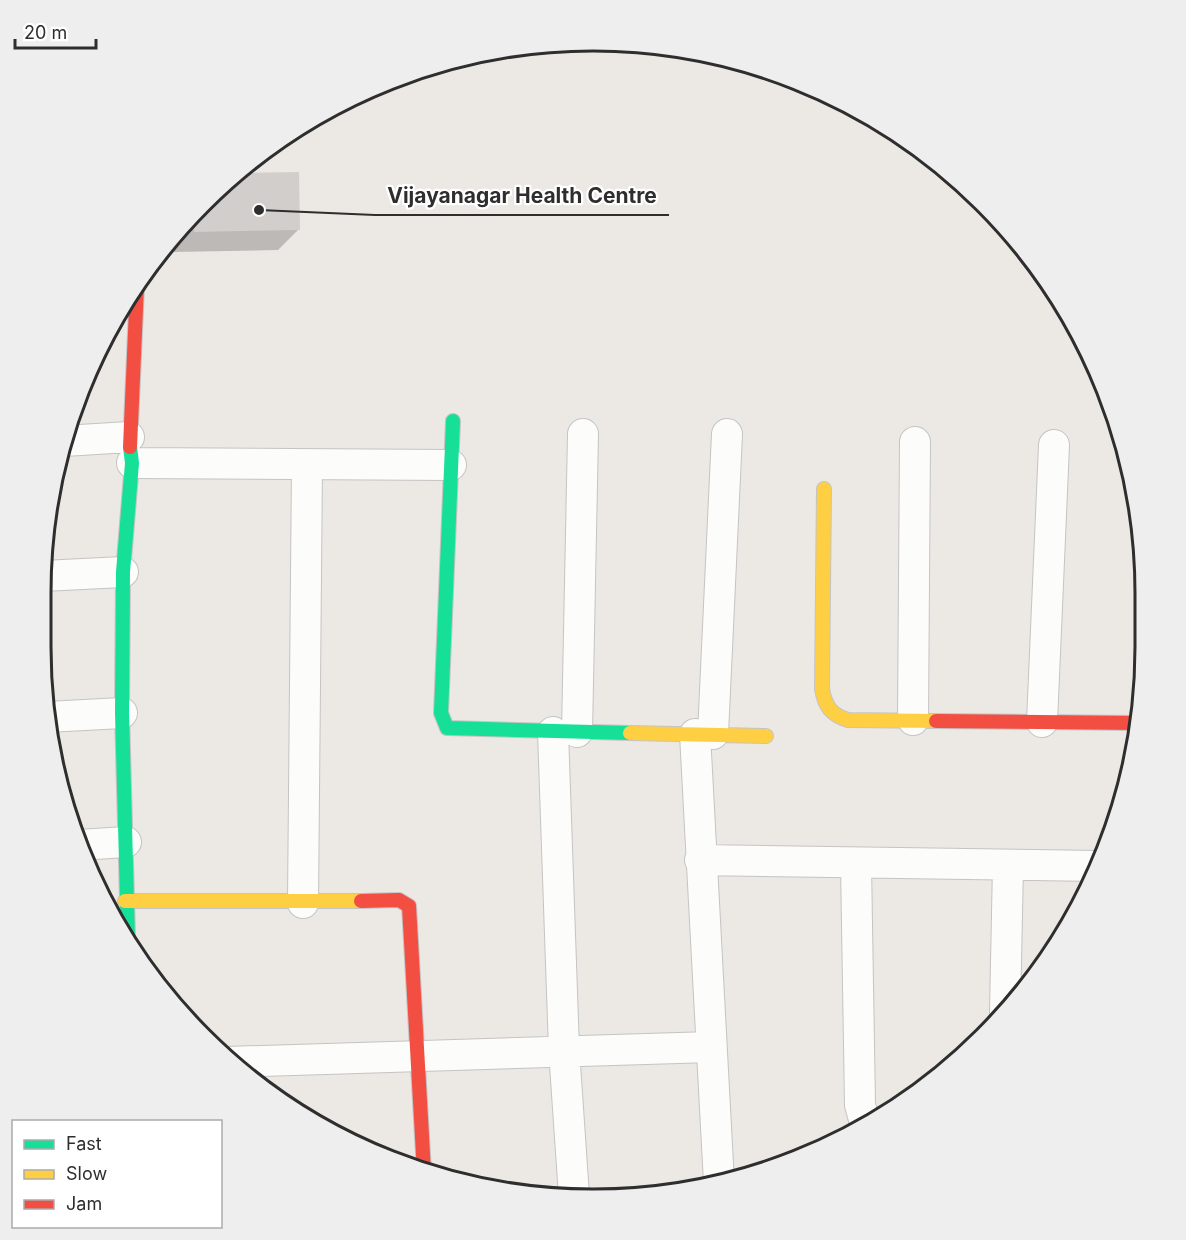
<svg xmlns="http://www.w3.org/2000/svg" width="1186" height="1240" viewBox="0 0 1186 1240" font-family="Inter,sans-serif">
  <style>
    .shadow { fill: #0003 }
    .building { fill: #d1cecb }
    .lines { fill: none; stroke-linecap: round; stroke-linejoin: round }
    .street-casing { stroke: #c5c4c5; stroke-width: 32 }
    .fast-casing { stroke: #c5c4c5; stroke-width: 16 }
    .slow-casing { stroke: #c5c4c5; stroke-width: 16 }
    .jam-casing { stroke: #c5c4c5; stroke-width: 16 }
    .street { stroke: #fcfcfb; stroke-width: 30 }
    .fast { stroke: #16e098; stroke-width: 14 }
    .slow { stroke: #ffcf43; stroke-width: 14 }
    .jam { stroke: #f24e42; stroke-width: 14 }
    .rim { fill: none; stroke: #2e2e2e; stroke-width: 3 }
    .leader { fill: none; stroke: #2e2e2e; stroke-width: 2 }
    .callout-dot { fill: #2e2e2e; stroke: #fff; stroke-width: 2 }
    .callout-label { font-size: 21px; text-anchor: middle; font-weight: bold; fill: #2e2e2e; stroke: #fff; stroke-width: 4.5; stroke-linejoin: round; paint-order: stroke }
  </style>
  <rect width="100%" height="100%" fill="#ece8e4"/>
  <!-- shadow -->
  <path class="shadow" d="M298,173L299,229L278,250L174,252V234L177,229L236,174Z"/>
  <!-- building -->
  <path class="building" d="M299,172L300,230L194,232V214L238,173Z"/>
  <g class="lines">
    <defs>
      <path id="street" d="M64,441L129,437
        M132,463L451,465
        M43,576L123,572
        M47,717L122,713
        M913,720L915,442
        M1042,722L1054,445
        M553,732L564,1050L574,1196
        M577,732L583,434
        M695,734L719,1183
        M713,734L727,434
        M79,845L126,842
        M700,860L1098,866
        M856,864L860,1105L865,1123L869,1126
        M303,903L307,465
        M1005,1012L1008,865
        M228,1062L711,1047"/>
      <path id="fast" d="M453,421L441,713L447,728L630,733
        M128,937L122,713L123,572L132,463L130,447"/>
      <path id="slow" d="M824,489L822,689C825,706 831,715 848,720L936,721
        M630,733L766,736
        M125,901H361"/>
      <path id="jam" d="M130,447L137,286
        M936,721L1138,723
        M361,901L399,900L409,906L424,1172"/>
    </defs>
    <!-- street casing -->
    <use href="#street" class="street-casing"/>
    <!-- fast casing -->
    <use href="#fast" class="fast-casing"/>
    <!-- slow casing -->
    <use href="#slow" class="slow-casing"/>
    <!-- jam casing -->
    <use href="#jam" class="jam-casing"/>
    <!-- street -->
    <use href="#street" class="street"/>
    <!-- fast -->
    <use href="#fast" class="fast"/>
    <!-- slow -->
    <use href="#slow" class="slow"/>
    <!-- jam -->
    <use href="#jam" class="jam"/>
  </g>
  <!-- crop -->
  <path d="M0 0H1186V1240H0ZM593 51H593A542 542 0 0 1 1135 593V647A542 542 0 0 1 593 1189H593A542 542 0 0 1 51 647V593A542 542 0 0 1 593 51Z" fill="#eee" fill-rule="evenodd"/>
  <path class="rim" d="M593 51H593A542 542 0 0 1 1135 593V647A542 542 0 0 1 593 1189H593A542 542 0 0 1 51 647V593A542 542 0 0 1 593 51Z"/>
  <!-- callouts -->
  <path class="leader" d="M259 210L375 215H669"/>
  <circle class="callout-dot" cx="259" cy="210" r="6"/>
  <g class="callout-label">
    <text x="522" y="203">Vijayanagar Health Centre</text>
  </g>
  <!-- legend -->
  <rect x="12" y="1120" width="210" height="108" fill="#ffffff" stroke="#ababab" stroke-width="1.5"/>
  <rect x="24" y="1140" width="30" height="9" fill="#16e098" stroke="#ababab" stroke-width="1.5"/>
  <text x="66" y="1150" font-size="18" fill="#2e2e2e">Fast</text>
  <rect x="24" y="1170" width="30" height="9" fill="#ffcf43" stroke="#ababab" stroke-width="1.5"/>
  <text x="66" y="1180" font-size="18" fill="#2e2e2e">Slow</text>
  <rect x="24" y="1200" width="30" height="9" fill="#f24e42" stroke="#ababab" stroke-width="1.5"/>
  <text x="66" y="1210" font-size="18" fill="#2e2e2e">Jam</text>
  <!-- scale -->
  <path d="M15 39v9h81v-9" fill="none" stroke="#2e2e2e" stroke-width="3"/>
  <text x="24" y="39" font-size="18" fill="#2e2e2e" stroke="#ffffff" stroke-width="4.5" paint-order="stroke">20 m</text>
</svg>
